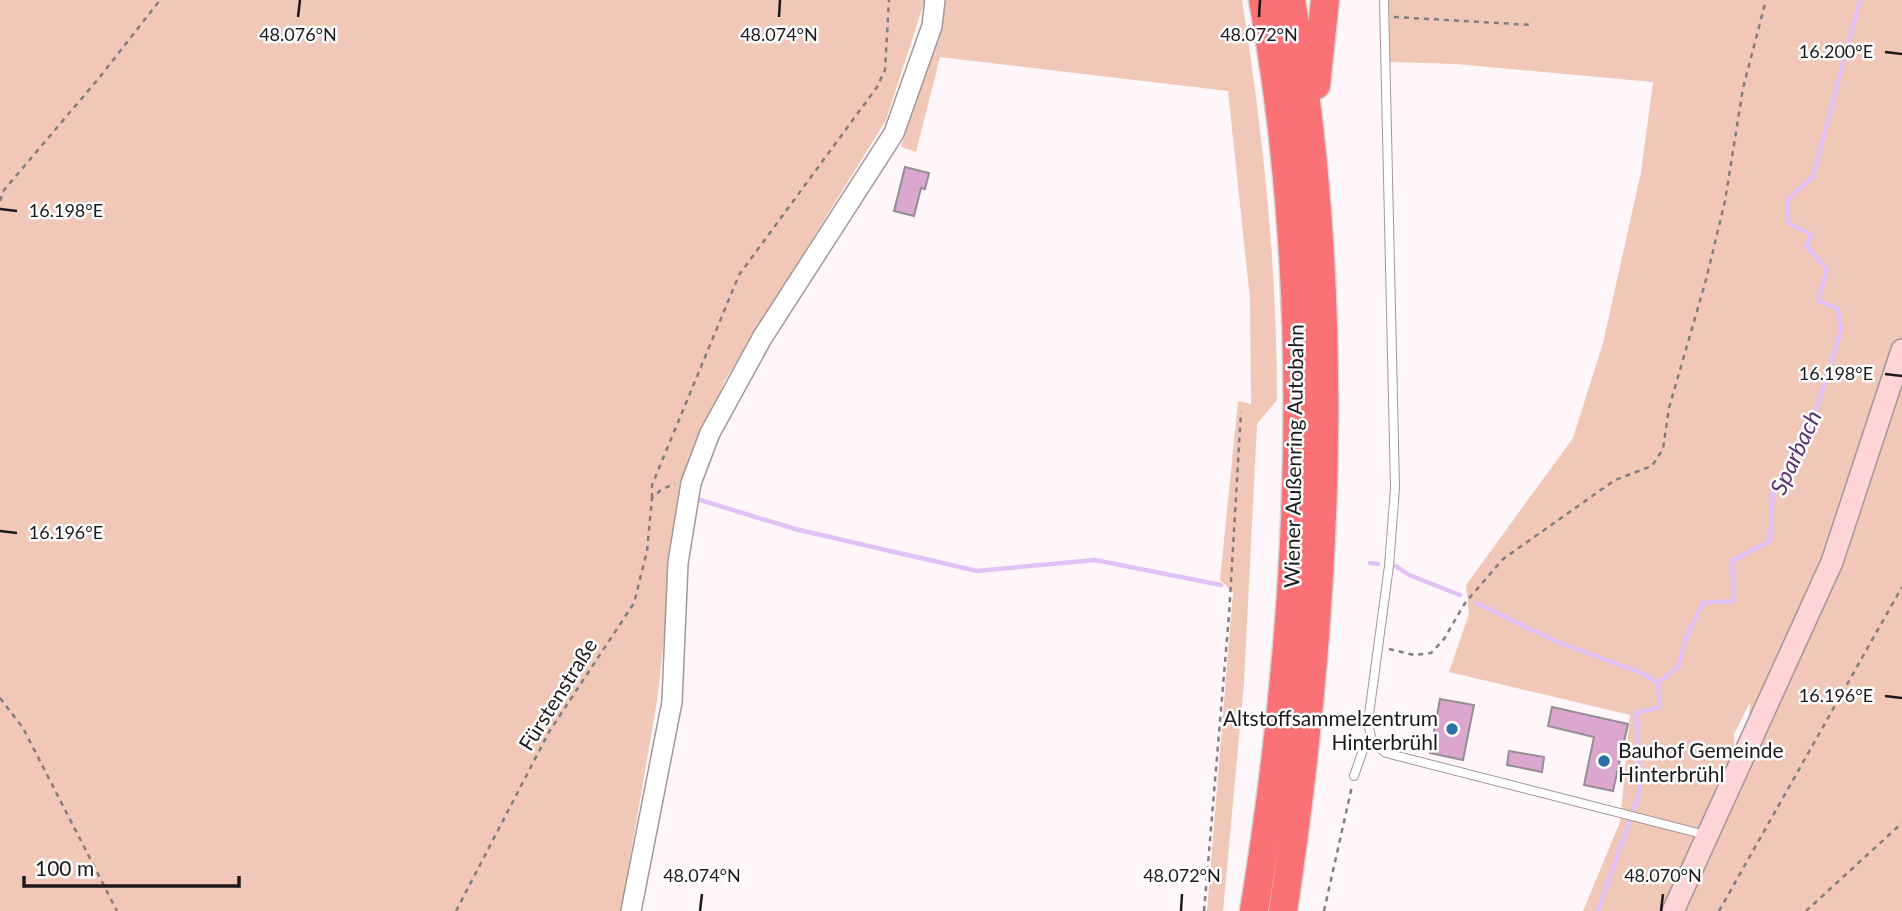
<svg xmlns="http://www.w3.org/2000/svg" width="1902" height="911" viewBox="0 0 1902 911" font-family="Lato,sans-serif">
  <style>
    .green { fill: #f1c8b8 }
    .lines { fill: none; stroke-linecap: round; stroke-linejoin: round }
    .stream { stroke: #e2c1f6; stroke-width: 4.5 }
    .building { fill: #dba7cf; stroke: #968d93; stroke-width: 2 }
    .service-casing { stroke: #a3979a; stroke-width: 10 }
    .tertiary-casing { stroke: #a3979a; stroke-width: 22 }
    .secondary-casing { stroke: #a3979a; stroke-width: 24 }
    .motorway-casing { stroke: #d6d6d6; stroke-width: 31 }
    .path { stroke: #837d7f; stroke-width: 2.5; stroke-dasharray: 5 5; stroke-linecap: butt }
    .service { stroke: #fff; stroke-width: 8 }
    .tertiary { stroke: #fff; stroke-width: 19 }
    .secondary { stroke: #fed4d6; stroke-width: 21 }
    .motorway { stroke: #fa7176; stroke-width: 28 }
    .ticks { fill: none; stroke: #1d191a; stroke-width: 2.5 }
    .poi-dot { fill: #2b73a7; stroke: #fff; stroke-width: 2.5 }
    .labels { text-anchor: middle; dominant-baseline: central; stroke-width: 5; stroke-linejoin: round; paint-order: stroke }
    .street-label { font-size: 21px; fill: #1d191a; stroke: #fff }
    .poi-label { font-size: 21px; fill: #1d191a; stroke: #fff; text-anchor: end }
    .water-label { font-size: 23px; font-style: italic; fill: #5b3271; stroke: #fff }
    .ticks-label { font-size: 18px; text-anchor: middle; fill: #1d191a; stroke: #fff; stroke-width: 5; stroke-linejoin: round; paint-order: stroke }
  </style>
  <rect width="100%" height="100%" fill="#fef6f9"/>
  <!-- green -->
  <path class="green" d="M0,0H925L886,120L724,382L683,477L657,701L621,911H0Z
    M942,0H1242C1263,133 1277,265 1277,400L1257,424L1244,683L1223,911H1207L1233,592L1220,580L1238,401L1251,404L1250,299L1228,91L940,57L916,152L901,147L938,26Z
    M1389,0H1902V911H1679L1747,765L1750,702L1734,734L1735,752L1661,911H1583L1620,822L1630,715L1449,672L1469,614L1466,585L1573,438L1603,343L1641,172L1653,82L1456,64L1390,62Z"/>
  <g class="lines">
    <!-- stream -->
    <path class="stream" d="M700,500L795,529L977,571L1095,560L1221,585
      M1370,563L1378,564
      M1396,566L1409,575L1460,595
      M1476,603L1555,641L1644,674L1658,683
      M1598,911L1640,791L1636,713L1660,707L1658,683L1679,666L1685,640L1703,603L1734,601L1732,561L1770,541L1773,491L1807,440L1841,330L1838,309L1818,301L1827,269L1806,246L1812,235L1788,223V200L1813,176L1860,0"/>
  </g>
  <!-- building -->
  <path class="building" d="M905,167L929,173L925,189L921,188L914,216L894,211Z
    M1440,699L1474,705L1463,760L1430,753Z
    M1552,707L1628,724L1613,791L1584,785L1594,737L1548,726Z
    M1509,751L1544,757L1542,772L1507,765Z"/>
  <g class="lines">
    <defs>
      <path id="service" d="M1384,0L1395,488L1389,566L1368,722L1372,742L1386,753L1706,835
        M1354,776L1363,750L1372,742"/>
      <path id="tertiary" d="M631,911L672,702L678,563L691,483L710,433L762,338L894,133L932,26L935,0"/>
      <path id="secondary" d="M1673,911L1832,562L1902,350"/>
      <path id="motorway" d="M1316,85L1325,0
        M1254,911C1303,611 1317,300 1263,0
        M1283,911C1329,609 1343,302 1291,0"/>
    </defs>
    <!-- service casing -->
    <use href="#service" class="service-casing"/>
    <!-- tertiary casing -->
    <use href="#tertiary" class="tertiary-casing"/>
    <!-- secondary casing -->
    <use href="#secondary" class="secondary-casing"/>
    <!-- motorway casing -->
    <use href="#motorway" class="motorway-casing"/>
    <!-- path -->
    <path class="path" d="M1394,17L1533,25
      M0,201L4,190L99,78L160,0
      M652,498V485L739,275L877,87L885,70L889,0
      M1389,649L1414,655L1431,653L1444,639L1465,603L1503,559L1615,480L1652,466L1663,449L1669,408L1706,280L1725,201L1743,88L1766,0
      M0,698L23,728L117,911
      M456,911L549,732L634,603L647,551L652,498L662,489L675,484
      M1204,911L1229,615L1241,412
      M1324,911L1352,786
      M1719,911L1902,587
      M1806,911L1902,823"/>
    <!-- service -->
    <use href="#service" class="service"/>
    <!-- tertiary -->
    <use href="#tertiary" class="tertiary"/>
    <!-- secondary -->
    <use href="#secondary" class="secondary"/>
    <!-- motorway -->
    <use href="#motorway" class="motorway"/>
  </g>
  <!-- ticks -->
  <path class="ticks" d="M298,17L300,0M779,17L780,0M1259,17L1260,0M1885,52L1902,54M0,209L17,211M1885,374L1902,376M0,531L17,533M1885,696L1902,698M700,911L702,894M1181,911L1182,894M1661,911L1663,894"/>
  <!-- markers -->
  <g class="poi-dot">
    <circle cx="1452" cy="729" r="7"/>
    <circle cx="1604" cy="761" r="7"/>
  </g>
  <g class="labels">
    <!-- street labels -->
    <g class="street-label">
      <text transform="translate(1293 456) rotate(-89)">Wiener Außenring Autobahn</text>
      <text transform="translate(557 694) rotate(-58)">Fürstenstraße</text>
    </g>
    <!-- poi labels -->
    <g class="poi-label">
      <text x="1438" y="717">Altstoffsammelzentrum<tspan x="1438" dy="24">Hinterbrühl</tspan></text>
      <text x="1618" y="749" text-anchor="start">Bauhof Gemeinde<tspan x="1618" dy="24">Hinterbrühl</tspan></text>
    </g>
    <!-- water labels -->
    <g class="water-label">
      <text transform="translate(1795 452) rotate(-65)">Sparbach</text>
    </g>
  </g>
  <g class="ticks-label">
    <text x="298" y="41">48.076°N</text>
    <text x="779" y="41">48.074°N</text>
    <text x="1259" y="41">48.072°N</text>
    <text x="1836" y="58">16.200°E</text>
    <text x="66" y="217">16.198°E</text>
    <text x="1836" y="380">16.198°E</text>
    <text x="66" y="539">16.196°E</text>
    <text x="1836" y="702">16.196°E</text>
    <text x="702" y="882">48.074°N</text>
    <text x="1182" y="882">48.072°N</text>
    <text x="1663" y="882">48.070°N</text>
  </g>
  <!-- scale -->
  <path d="M24 876v10h215v-10" fill="none" stroke="#1d191a" stroke-width="3.5"/>
  <text x="35" y="876" font-size="21" fill="#1d191a" stroke="#ffffff" stroke-width="5" paint-order="stroke">100 m</text>
</svg>
